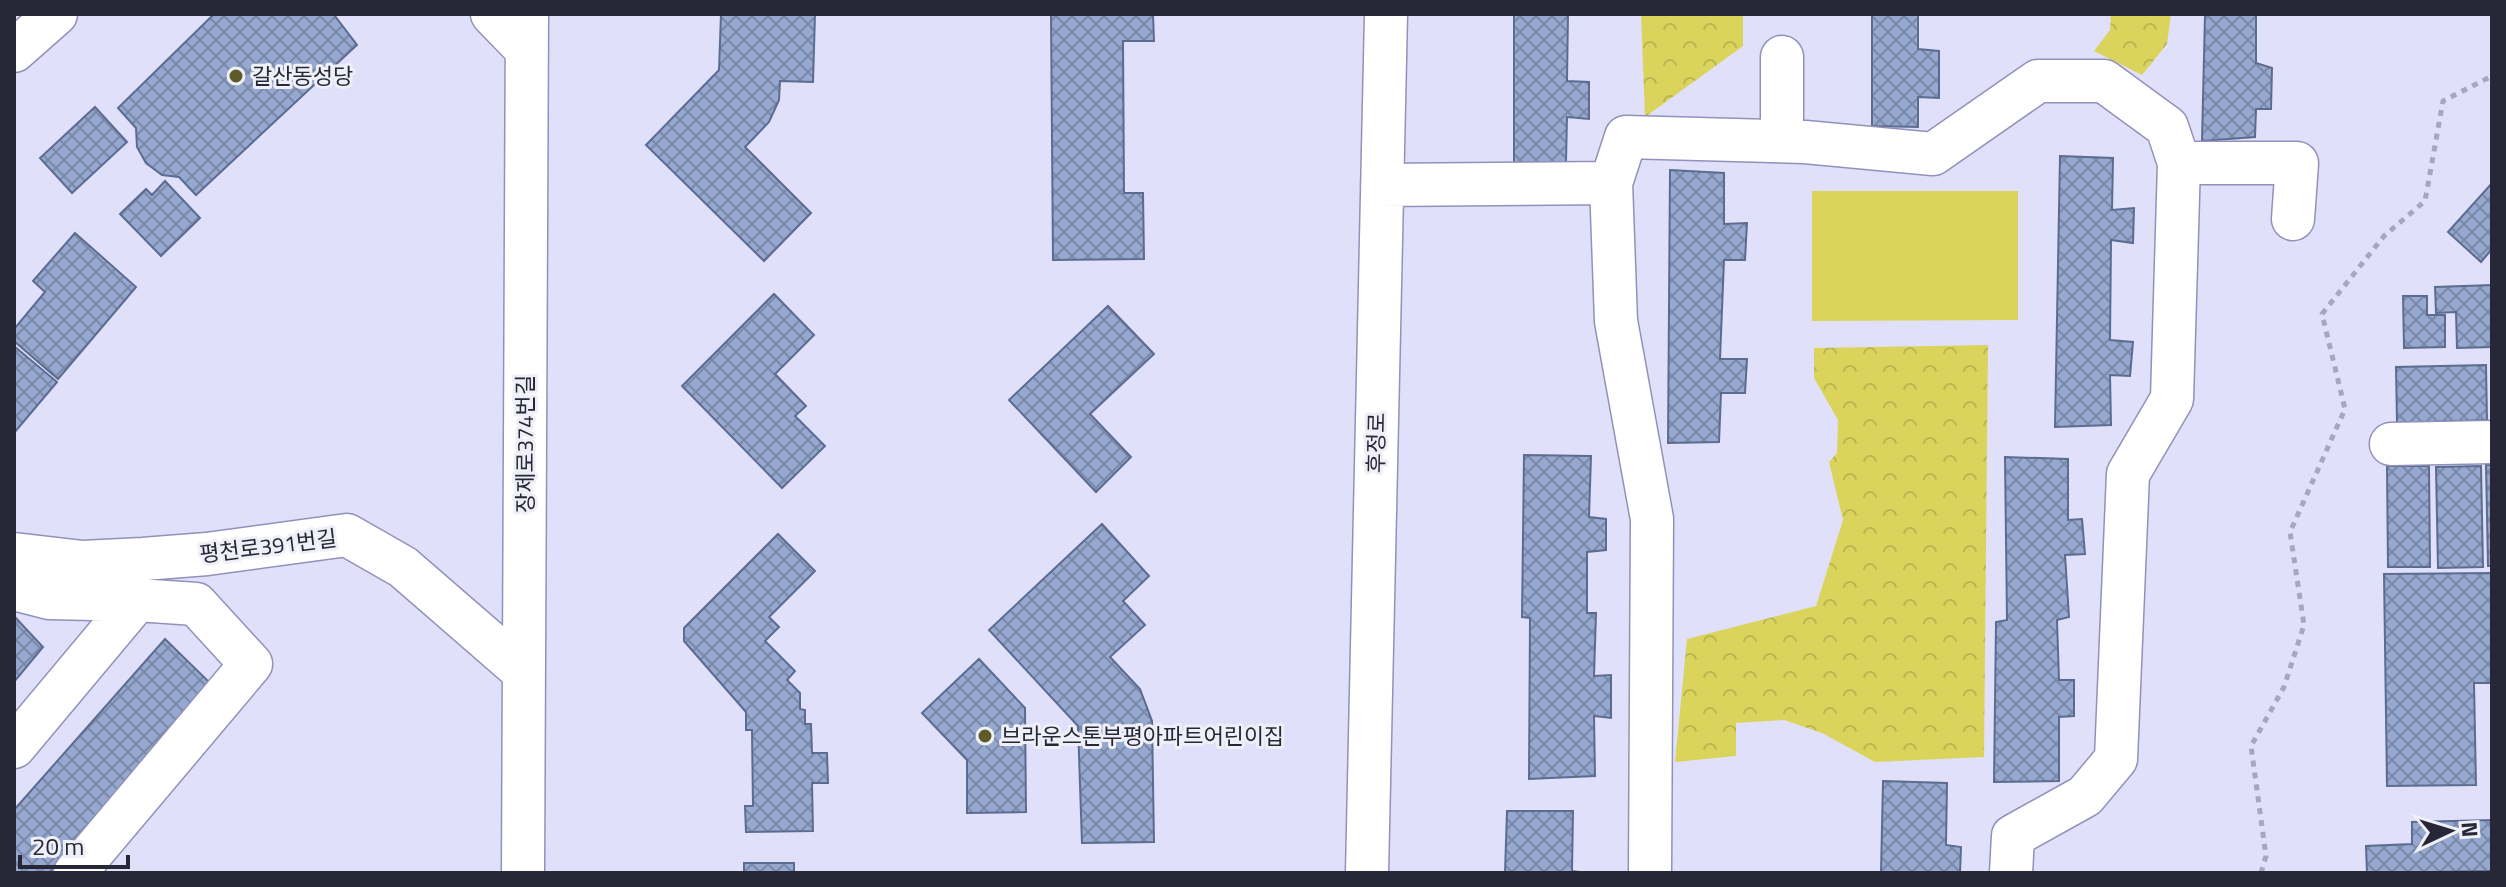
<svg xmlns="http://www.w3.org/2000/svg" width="2506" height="887" viewBox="0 0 2506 887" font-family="'Titillium Web','Noto Sans KR',sans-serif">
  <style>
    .park { fill: url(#park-crowns) }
    .pitch { fill: #dad45c }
    .building { fill: url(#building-cross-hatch); stroke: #5c6c90; stroke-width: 2 }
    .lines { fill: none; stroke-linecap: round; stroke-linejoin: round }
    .minor-casing { stroke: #9291ba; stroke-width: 45 }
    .path { stroke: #a6a6be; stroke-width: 5; stroke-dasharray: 6 6; stroke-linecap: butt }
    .minor { stroke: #fff; stroke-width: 42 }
    .poi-dot { fill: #5e5b28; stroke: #efeff8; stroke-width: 3 }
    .labels { text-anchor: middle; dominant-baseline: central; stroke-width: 6; stroke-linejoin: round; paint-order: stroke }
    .poi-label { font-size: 22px; fill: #282738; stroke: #efeff8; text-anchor: start }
    .street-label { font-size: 22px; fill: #282738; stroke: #efeff8 }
  </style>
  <defs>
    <pattern id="park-crowns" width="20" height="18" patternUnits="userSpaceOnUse" patternTransform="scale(2)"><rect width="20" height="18" fill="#dad45c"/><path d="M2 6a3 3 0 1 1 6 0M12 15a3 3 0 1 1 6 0" fill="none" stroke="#bbb651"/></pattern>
    <pattern id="building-cross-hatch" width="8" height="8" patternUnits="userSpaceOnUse" patternTransform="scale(2)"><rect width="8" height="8" fill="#96a8cf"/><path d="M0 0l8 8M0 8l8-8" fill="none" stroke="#7a89a9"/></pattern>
  </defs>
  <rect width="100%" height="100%" fill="#e0e0fb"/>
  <!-- park -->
  <path class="park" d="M1641,14H1743V46L1645,117Z
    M2111,14H2171L2167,44L2142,75L2094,51L2110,30Z
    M1988,345L1984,757L1875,762L1822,733L1784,720L1736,723V756L1675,762L1687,639L1816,606L1843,520L1829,462L1837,453L1838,420L1814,378V348Z"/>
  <!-- pitch -->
  <path class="pitch" d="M1812,191H2018V320L1812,321Z"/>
  <!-- building -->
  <path class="building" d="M214,14H337L335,16L357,45L196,195L179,177L162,175L146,163L137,147L136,128L118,108Z
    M721,14H815L813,82L780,81L779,100L769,122L745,147L811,213L764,261L646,145L719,70Z
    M1051,14H1153L1154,41H1123L1124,193H1143L1144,259L1053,260Z
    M1514,14H1568L1567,81L1589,82V119L1567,117L1566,162L1514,163Z
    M1872,14H1918V49L1939,51V98L1918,97V127L1872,126Z
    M2205,14H2256V63L2272,68L2271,109H2256L2255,137L2202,141Z
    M95,107L127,142L72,193L40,158Z
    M2060,156L2113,158L2112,210L2134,208L2133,243L2111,240L2110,340L2133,342L2130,376L2110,375L2111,425L2055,427Z
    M1670,170L1724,173V224L1747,223L1745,260H1724L1720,359H1747L1745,393H1721L1719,442L1668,443Z
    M165,181L200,218L161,256L120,214L146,189L152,195Z
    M2492,183V249L2481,262L2448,232Z
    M75,233L136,287L58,379L14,341V329L45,292L33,281Z
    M2492,285V347L2457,348L2456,312L2436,313L2435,287Z
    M774,294L814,335L775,374L806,406L795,416L825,446L782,488L682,386Z
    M2403,296H2427V315H2445V347L2404,348Z
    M1108,306L1154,354L1090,414L1131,457L1096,492L1009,400Z
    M14,346L57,382L14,433Z
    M2486,365L2487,420L2397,423L2396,367Z
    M1524,455L1591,456L1589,517L1606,519V550L1587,552V613H1596L1594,676L1611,675V718L1594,716L1595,776L1529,779L1530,618L1522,617Z
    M2005,457L2068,459V520L2082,519L2085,554L2065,555L2069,617L2057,620L2059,680H2074V716L2059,717V781L1994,782L1996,622L2007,620Z
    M2486,465H2492V566H2488Z
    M2387,466H2429L2430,567H2388Z
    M2481,466L2483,567L2438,568L2436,467Z
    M1102,524L1149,576L1123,601L1145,625L1110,657L1140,689L1152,721L1154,842L1082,843L1078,726L989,630Z
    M778,534L815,571L769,617L779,627L765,641L795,671L787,680L800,693V709L805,710V724H811L812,753H827L828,783H812L813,831L746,832L745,806H753L752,730H746V712L684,641V628Z
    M2492,573V683H2474L2476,785L2387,786L2384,574Z
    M14,616L43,647L14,682Z
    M165,639L210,683L49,873H14V810Z
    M979,659L1025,708L1026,812L967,813V760L922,713Z
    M1883,781L1947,783L1946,845L1961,847L1960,873H1881Z
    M1507,811H1573L1572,871L1586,873H1505Z
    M2492,820V871L2367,873L2366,846L2412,844V822Z
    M744,863H794V873H744Z"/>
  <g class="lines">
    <defs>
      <path id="minor" d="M492,14L527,50
        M14,51L56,14
        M1782,141V57
        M2179,163H2297L2293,219
        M1611,183L1616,321L1652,519L1650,873
        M1382,185L1611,183L1626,137L1805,142L1933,154L2038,81H2104L2167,127L2179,163L2172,399L2128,474L2116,759L2085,796L2013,836L2011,873
        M2391,444L2492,442
        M14,554L83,562L143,559L207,554L347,535L403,567L524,672
        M14,589L49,598L137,600L14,747
        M75,873L251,664L196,604L137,600
        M523,873L527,14
        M1367,873L1386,14"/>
    </defs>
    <!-- minor casing -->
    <use href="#minor" class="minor-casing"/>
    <!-- path -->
    <path class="path" d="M2261,873L2266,856L2251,746L2284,687L2304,625L2290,532L2345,409L2322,314L2384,236L2425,201L2443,101L2492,76"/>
    <!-- minor -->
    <use href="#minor" class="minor"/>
  </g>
  <!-- markers -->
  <g class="poi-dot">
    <circle cx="236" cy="76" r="8"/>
    <circle cx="985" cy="736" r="8"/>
  </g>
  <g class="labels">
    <!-- poi labels -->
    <g class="poi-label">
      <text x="252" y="76">갈산동성당</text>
      <text x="1001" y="736">브라운스톤부평아파트어린이집</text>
    </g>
    <!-- street labels -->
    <g class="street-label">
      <text transform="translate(1376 443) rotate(-89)">후정로</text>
      <text transform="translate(525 444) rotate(-90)">장제로374번길</text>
      <text transform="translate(268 546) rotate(-7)">평천로391번길</text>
    </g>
  </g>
  <!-- border -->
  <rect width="2506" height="887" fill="none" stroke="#282738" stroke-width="32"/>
  <!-- north arrow -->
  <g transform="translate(2450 831) rotate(86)" stroke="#efeff8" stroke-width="6" paint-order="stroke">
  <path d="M0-6L14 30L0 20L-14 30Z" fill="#282738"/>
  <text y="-12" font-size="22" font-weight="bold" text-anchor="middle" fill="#282738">N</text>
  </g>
  <!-- scale -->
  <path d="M20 855v12h108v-12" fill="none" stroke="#282738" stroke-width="4"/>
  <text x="32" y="855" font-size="24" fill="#282738" stroke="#efeff8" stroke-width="6" paint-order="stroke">20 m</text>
</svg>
